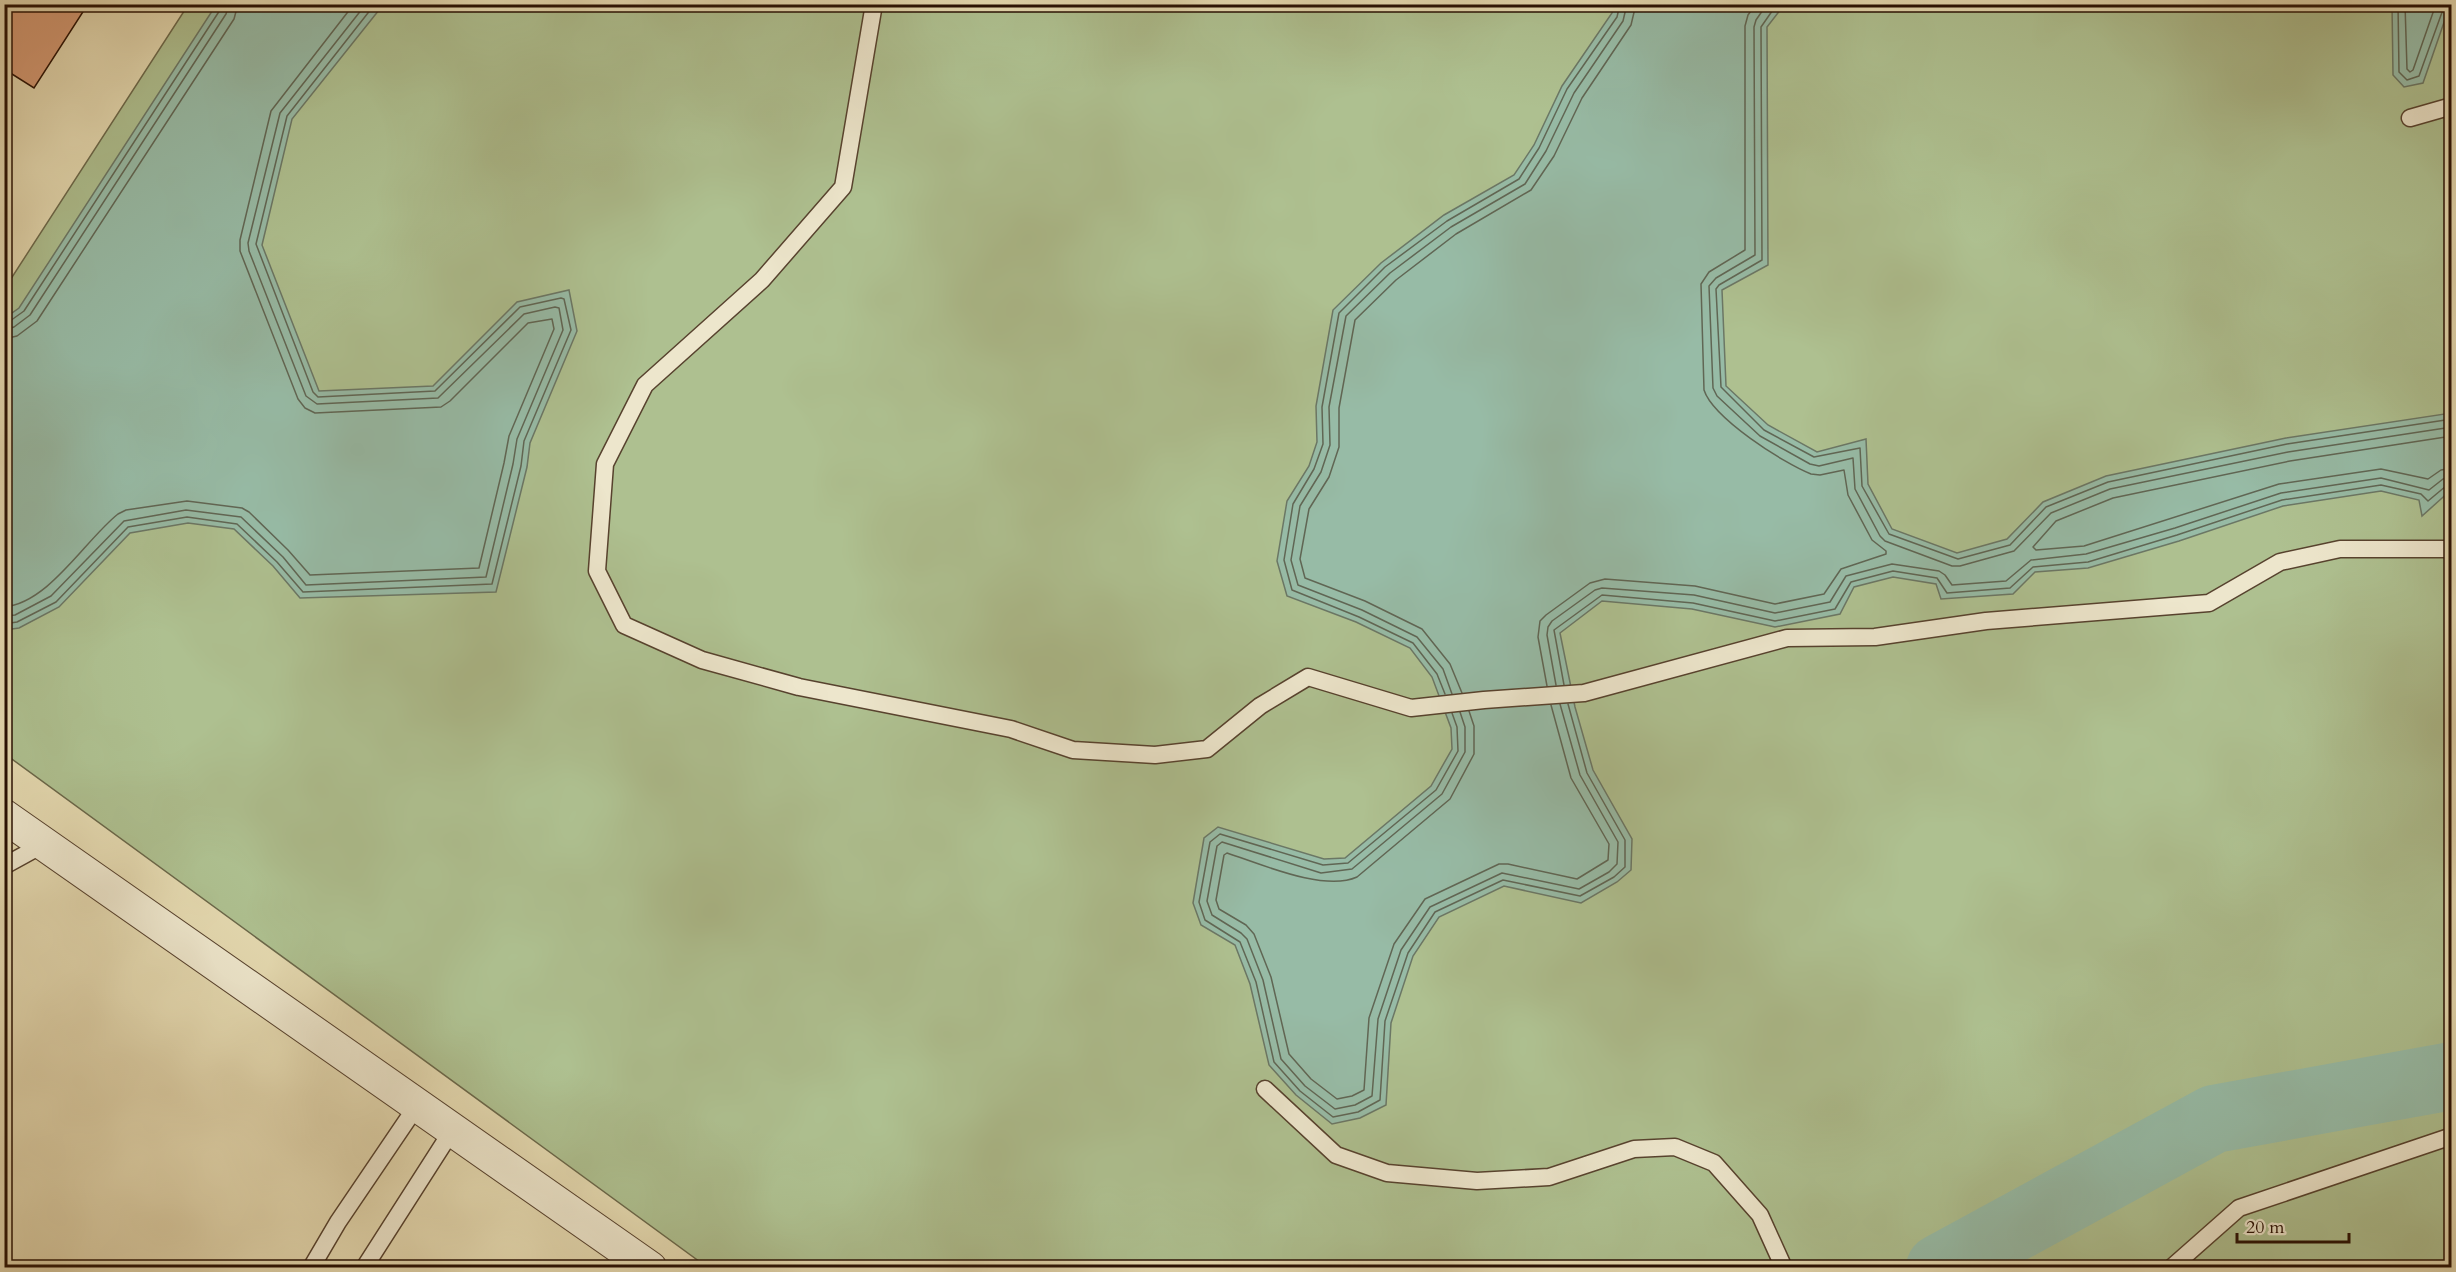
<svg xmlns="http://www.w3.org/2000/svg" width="2456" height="1272" viewBox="0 0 2456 1272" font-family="Cardo,serif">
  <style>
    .green { fill: #aec090; stroke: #6b684a; stroke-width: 1.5 }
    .water { fill: #97bba6; stroke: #6b7765; stroke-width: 1.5 }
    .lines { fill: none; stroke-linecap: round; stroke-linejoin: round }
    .shore { stroke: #606654; stroke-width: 1.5 }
    .river { stroke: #97bba6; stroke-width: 68 }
    .building { fill: #d59a74; stroke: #281003; stroke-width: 1.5 }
    .lane-casing { stroke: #57422e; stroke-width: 19 }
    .street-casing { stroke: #57422e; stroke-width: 35 }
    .lane { stroke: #ede6cc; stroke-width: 16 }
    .street { stroke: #ede6cc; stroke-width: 33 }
  </style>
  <rect width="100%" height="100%" fill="#e4d9b0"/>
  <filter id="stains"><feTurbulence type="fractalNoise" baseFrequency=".00333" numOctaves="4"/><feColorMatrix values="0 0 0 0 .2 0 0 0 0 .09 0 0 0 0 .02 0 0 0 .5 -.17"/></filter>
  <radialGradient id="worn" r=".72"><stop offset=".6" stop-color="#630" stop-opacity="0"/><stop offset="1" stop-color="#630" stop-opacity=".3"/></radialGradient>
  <!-- green -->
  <path class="green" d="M188,5H2451V1267H707L5,754V288Z"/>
  <!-- water -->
  <path class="water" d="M383,5L292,119L262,245L319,391L433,386L517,302L569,290L577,331L530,443L527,467L496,592L300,598L273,566L234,529L188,523L130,533L59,607L19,628L5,630V318L19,308L216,5Z
    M1614,5H1784L1767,27L1768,265L1722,290L1726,386L1768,425L1817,452L1866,439L1868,484L1892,529L1957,553L2007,539L2043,502L2106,476L2286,438L2451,413V490L2422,516L2419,500L2381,491L2283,506L2179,541L2088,568L2035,572L2013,594L1941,599L1936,584L1893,577L1854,587L1840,614L1775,627L1692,609L1602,601L1560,633L1575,707L1593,770L1632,839L1631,870L1617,882L1581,903L1504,886L1439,917L1413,956L1391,1023L1386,1105L1360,1118L1332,1124L1296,1095L1269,1065L1250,984L1235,945L1201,925L1193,903L1204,838L1218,827L1324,859L1345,858L1431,786L1452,749L1451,728L1432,677L1410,648L1356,622L1287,596L1277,561L1287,501L1309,466L1317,442L1316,406L1333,310L1381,263L1444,215L1514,175L1534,145L1562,86L1612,13Z
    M2392,5H2450L2423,83L2404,87L2393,75Z"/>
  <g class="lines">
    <!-- shore -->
    <path class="shore" d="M1767,4L1756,20L1754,27L1755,255L1716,278L1709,286L1713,388L1717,396L1760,436L1810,464L1819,466L1853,458L1855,489L1880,536L1885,541L1952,566H1960L2014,551L2051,513L2110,489L2288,452L2452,427
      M1777,4L1761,27L1762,260L1719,285L1716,289L1721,387L1764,430L1814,457L1860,448L1862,486L1889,534L1958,559L2010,545L2046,507L2108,482L2287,444L2452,419
      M2398,4L2399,72L2407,80L2419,76L2445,4
      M2405,4L2407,69L2410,72L2413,70L2436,4
      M4,322L10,321L24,311L220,10L221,4
      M4,330L14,327L30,315L226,14L229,4
      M4,339L17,336L37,321L234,19L238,4
      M2452,436L2290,461L2113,498L2056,521L2033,547L2036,550L2084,546L2279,484L2381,469L2428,479L2441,470L2452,468
      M4,607C49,603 85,540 118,514L126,510L187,501L242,508L249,512L288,550L310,575L479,568L504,463L509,436L554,329L552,319L528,323L450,401L441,407L315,413L305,408L298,399L240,251V240L271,111L354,4
      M4,616L15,615L51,596L124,521L186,510L241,517L283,557L306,585L486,577L513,464L517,439L563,330L559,308L555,307L524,314L438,398L317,404L306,396L249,251L248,243L280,113L366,4
      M4,624L17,622L56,602L128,527L187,517L237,524L277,562L303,592L492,584L521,466L524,441L571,330L564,299L561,298L520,307L435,391L318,397L313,392L256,244L287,116L375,4
      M1556,685L1547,635L1548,627L1552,621L1595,590L1602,588L1694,595L1775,613L1830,602L1846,576L1892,564L1939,571L1945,575L1952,585L2006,581L2031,560L2086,554L2175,528L2281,493L2381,478L2429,490L2443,479L2452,477
      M1564,685L1554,630L1602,595L1693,603L1775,621L1835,609L1851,582L1893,571L1937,578L1947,593L2010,588L2033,567L2088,562L2177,535L2282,500L2381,485L2421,494L2428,501L2446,486L2452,485
      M1547,686L1538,637L1540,621L1546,615L1590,583L1605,579L1695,586L1775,604L1824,594L1841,569L1886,554V551L1872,540L1848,495L1844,470L1820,475L1811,474C1783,463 1713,418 1704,390L1701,284L1709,272L1745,250V26L1748,15L1756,4
      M1462,693L1450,664L1422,629L1365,601L1305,578L1300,559L1309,509L1329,477L1339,447V408L1355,320L1396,280L1456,234L1531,190L1554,156L1582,98L1631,25L1636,4
      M1445,694L1437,674L1413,643L1359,617L1292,590L1284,560L1293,504L1314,469L1323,444L1322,407L1339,313L1385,267L1447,221L1519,179L1539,148L1567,89L1617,17L1620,4
      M1452,694L1443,669L1417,637L1362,610L1298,585L1291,560L1300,506L1321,472L1330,445L1329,407L1346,316L1390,273L1451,227L1525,184L1546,151L1574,93L1623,21L1627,4
      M1469,711L1474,726V754L1450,799L1357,877C1324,892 1261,864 1227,853L1224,855L1216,900L1219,909L1246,925L1254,934L1271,977L1289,1054L1311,1079L1337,1099L1352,1096L1364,1090L1369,1018L1394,944L1425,899L1499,864H1508L1577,879L1608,860L1609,844L1571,778L1551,705
      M1460,712L1465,727V752L1442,794L1352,869L1321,873L1222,842L1217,846L1207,901L1212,915L1241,933L1247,939L1263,980L1281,1059L1305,1086L1335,1109L1355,1105L1372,1096L1378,1019L1401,950L1430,907L1502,873L1579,889L1609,872L1617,864L1618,842L1580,775L1560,704
      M1452,713L1457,727L1458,751L1436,790L1348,863L1323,865L1220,834L1210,842L1199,902L1205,920L1240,942L1256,982L1274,1062L1300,1091L1333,1117L1358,1112L1380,1100L1385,1021L1408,953L1435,912L1503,880L1580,896L1614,877L1625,867V840L1587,773L1568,704"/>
    <!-- river -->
    <path class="river" d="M1940,1268L2214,1119L2452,1076"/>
  </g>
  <!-- building -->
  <path class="building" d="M4,4H88L34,88L4,69Z"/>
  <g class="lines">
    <defs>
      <path id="lane" d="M874,4L843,187L762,280L645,385L605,464L597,571L624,625L702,660L799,687L1011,729L1073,750L1155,755L1207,749L1260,706L1308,677L1411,708L1484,700L1584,693L1787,638L1875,637L1986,621L2209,603L2280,562L2340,549H2452
        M2410,118L2452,106
        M4,866L44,844
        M1265,1089L1336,1155L1387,1173L1477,1181L1549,1177L1634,1149L1675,1147L1714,1163L1760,1215L1784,1268
        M311,1268L338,1222L418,1104
        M364,1268L453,1129
        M2171,1268L2239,1208L2452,1136"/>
      <path id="street" d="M4,816L650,1268"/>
    </defs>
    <!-- lane casing -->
    <use href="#lane" class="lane-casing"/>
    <!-- street casing -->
    <use href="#street" class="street-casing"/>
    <!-- lane -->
    <use href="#lane" class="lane"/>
    <!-- street -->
    <use href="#street" class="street"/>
  </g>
  <!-- margin -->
  <rect width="2456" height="1272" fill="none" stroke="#e4d9b0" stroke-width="24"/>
  <rect x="6" y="6" width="2444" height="1260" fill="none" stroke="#281003" stroke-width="3"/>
  <rect x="12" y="12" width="2432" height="1248" fill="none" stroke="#281003" stroke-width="1.5"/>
  <!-- scale -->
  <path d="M2237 1233v9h112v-9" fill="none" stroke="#281003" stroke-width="3"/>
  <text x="2246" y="1233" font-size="18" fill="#281003" stroke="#ede6cc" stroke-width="4.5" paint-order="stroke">20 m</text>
  <rect width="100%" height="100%" filter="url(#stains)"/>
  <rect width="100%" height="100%" fill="url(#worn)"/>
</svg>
